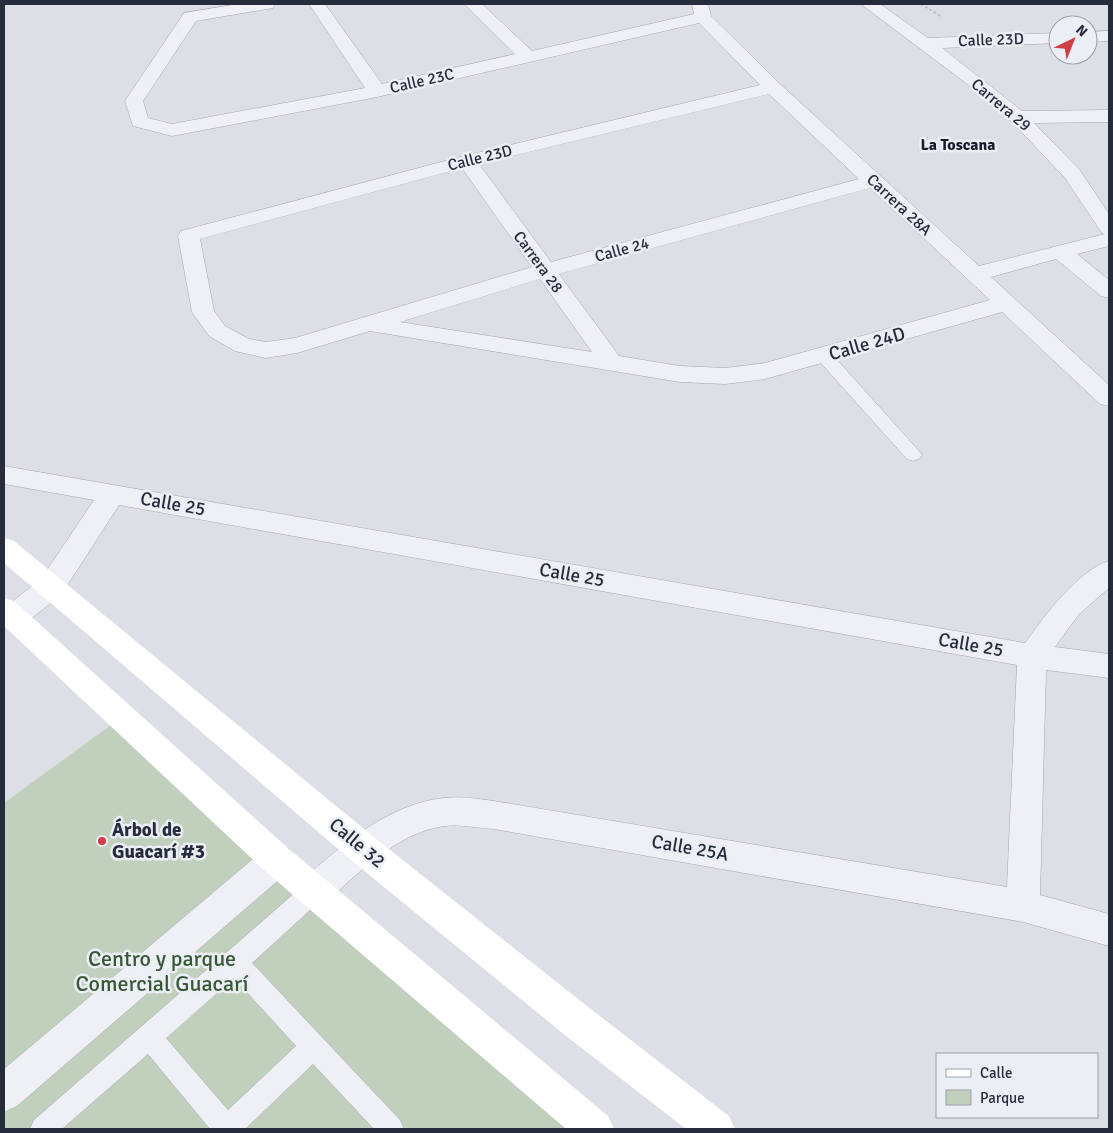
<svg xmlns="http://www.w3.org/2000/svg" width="1113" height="1133" viewBox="0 0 1113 1133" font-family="Signika,sans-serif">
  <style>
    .green { fill: #c0d0bd }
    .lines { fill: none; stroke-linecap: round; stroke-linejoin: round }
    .service-casing { stroke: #a2a6b0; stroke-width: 1 }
    .pedestrian-casing { stroke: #a2a6b0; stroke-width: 1 }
    .minor-casing { stroke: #a2a6b0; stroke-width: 1 }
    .path { stroke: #bbbdc5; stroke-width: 2; stroke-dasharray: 2.5 2.5; stroke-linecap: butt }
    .service { fill: #eff0f5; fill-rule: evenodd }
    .pedestrian { fill: #eff0f5; fill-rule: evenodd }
    .minor { fill: #eff0f5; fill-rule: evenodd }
    .secondary { fill: #fff; fill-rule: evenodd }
    .poi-dot { fill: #cd3f45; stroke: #ebeef4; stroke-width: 2 }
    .labels { text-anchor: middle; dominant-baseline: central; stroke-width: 5; stroke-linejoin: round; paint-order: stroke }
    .far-street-label { font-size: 16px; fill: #262c3c; stroke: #ebeef4 }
    .far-neighbourhood-label { font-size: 16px; font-weight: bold; fill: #181d2d; stroke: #ebeef4 }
    .street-label { font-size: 19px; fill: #262c3c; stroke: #ebeef4 }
    .poi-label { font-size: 19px; font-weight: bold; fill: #262c3c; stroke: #ebeef4; text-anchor: start }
    .near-park-label { font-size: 22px; fill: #365833; stroke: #ebeef4 }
  </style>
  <rect width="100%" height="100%" fill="#dcdfe6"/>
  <!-- green -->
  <path class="green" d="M122,717L313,892L595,1129H4V803Z"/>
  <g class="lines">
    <defs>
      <path id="service" d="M824,351L830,352L919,451L922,455L919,459L913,461L907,459L818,360L816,356L818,352Z
        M313,881L321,884L324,892L321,900L252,963L400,1120L404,1129H374L313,1064L245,1129H210L148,1054L62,1129H30L34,1120L305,884ZM234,978L296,1046L228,1110L166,1038Z"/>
      <path id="pedestrian" d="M277,845L289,849L294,860L289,871L17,1106L4,1112V1069L265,849Z"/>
      <path id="minor" d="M238,4H275L273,8L267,9L196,21L143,101L148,118L172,124L365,88L309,4H325L382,84L515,54L464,4H482L532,51L694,14L692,4H708L711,16L780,84L979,266L1105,234L1102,233L1065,178L1015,125L966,83L861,4H880L928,38L1058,33V43L942,48L1022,111L1109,110V122L1034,123L1079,169L1109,214V246L1077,254L1109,280V298L1101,296L1056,259L991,277L1109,385V406L1100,404L1002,312L765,379L725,384L680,382L370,331L297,353L266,358L235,351L209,336L192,312L178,236L181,231L460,157L760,85L699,23L377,97L172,136L133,126L125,101L184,13ZM769,94L859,179L551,262L479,164ZM462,168L532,267L295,338L266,342L249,339L225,326L214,311L200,239ZM870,188L990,300L765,363L725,368L680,366L619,356L559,274ZM540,279L592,352L400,322Z
        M1109,31V41L1088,42V32Z
        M4,466L1025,643C1044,617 1078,570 1109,561V588L1079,614L1055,647L1109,654V678L1046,670L1040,895L1109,914V946L1023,922L494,829C478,828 460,824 444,826C396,833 359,873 325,903L313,908L301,903L296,892L301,881C342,845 388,804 444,798C461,796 478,799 494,801L1007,887L1017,665L119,505L61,595L23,625L13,628L4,625V608L41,579L94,500L4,484Z"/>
    </defs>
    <!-- service casing -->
    <use href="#service" class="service-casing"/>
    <!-- pedestrian casing -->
    <use href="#pedestrian" class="pedestrian-casing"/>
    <!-- minor casing -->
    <use href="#minor" class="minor-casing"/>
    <!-- path -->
    <path class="path" d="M921,4L942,17"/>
    <!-- service -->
    <use href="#service" class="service"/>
    <!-- pedestrian -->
    <use href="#pedestrian" class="pedestrian"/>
    <!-- minor -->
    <use href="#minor" class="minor"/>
    <!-- secondary -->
    <path class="secondary" d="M4,538L14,541L375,838L592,1010L729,1116L735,1129H686L566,1036L351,860L4,563Z
      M4,598L14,601L289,849L608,1116L614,1129H566L265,871L4,626Z"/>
  </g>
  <!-- markers -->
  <circle class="poi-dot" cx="102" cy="841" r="5"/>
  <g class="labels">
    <!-- far-street labels -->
    <g class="far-street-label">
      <text transform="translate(991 40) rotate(-2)">Calle 23D</text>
      <text transform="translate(422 81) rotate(-13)">Calle 23C</text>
      <text transform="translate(1001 105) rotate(40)">Carrera 29</text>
      <text transform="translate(480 158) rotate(-14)">Calle 23D</text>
      <text transform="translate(899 205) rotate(43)">Carrera 28A</text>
      <text transform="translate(622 250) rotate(-15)">Calle 24</text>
      <text transform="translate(538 262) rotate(54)">Carrera 28</text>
    </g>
    <!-- far-neighbourhood labels -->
    <g class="far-neighbourhood-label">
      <text x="958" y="145">La Toscana</text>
    </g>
    <!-- street labels -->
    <g class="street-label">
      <text transform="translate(867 344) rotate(-16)">Calle 24D</text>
      <text transform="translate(173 504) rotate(10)">Calle 25</text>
      <text transform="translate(572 575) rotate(10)">Calle 25</text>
      <text transform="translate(971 645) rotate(10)">Calle 25</text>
      <text transform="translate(357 843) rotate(40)">Calle 32</text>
      <text transform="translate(690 848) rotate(10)">Calle 25A</text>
    </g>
    <!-- poi labels -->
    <g class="poi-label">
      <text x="112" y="830">Árbol de<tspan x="112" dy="22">Guacarí #3</tspan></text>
    </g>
    <!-- near-park labels -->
    <g class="near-park-label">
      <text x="162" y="958">Centro y parque<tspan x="162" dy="25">Comercial Guacarí</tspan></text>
    </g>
  </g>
  <!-- border -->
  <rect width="1113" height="1133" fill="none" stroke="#262c3c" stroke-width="10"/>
  <!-- legend -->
  <rect x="936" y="1053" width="162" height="65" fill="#ebeef4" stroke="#9ca0aa"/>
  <rect x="946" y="1069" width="25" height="8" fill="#ffffff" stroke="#9ca0aa"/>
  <text x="980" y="1078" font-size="15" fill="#262c3c">Calle</text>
  <rect x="946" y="1090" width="25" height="15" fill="#c0d0bd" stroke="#9ca0aa"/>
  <text x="980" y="1103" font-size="15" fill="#262c3c">Parque</text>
  <!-- north arrow -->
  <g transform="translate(1073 40) rotate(43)"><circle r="24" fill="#ebeef4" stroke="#9ca0aa"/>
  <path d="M0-4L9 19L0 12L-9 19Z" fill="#cd3f45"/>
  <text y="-8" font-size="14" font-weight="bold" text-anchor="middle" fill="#262c3c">N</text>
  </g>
</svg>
